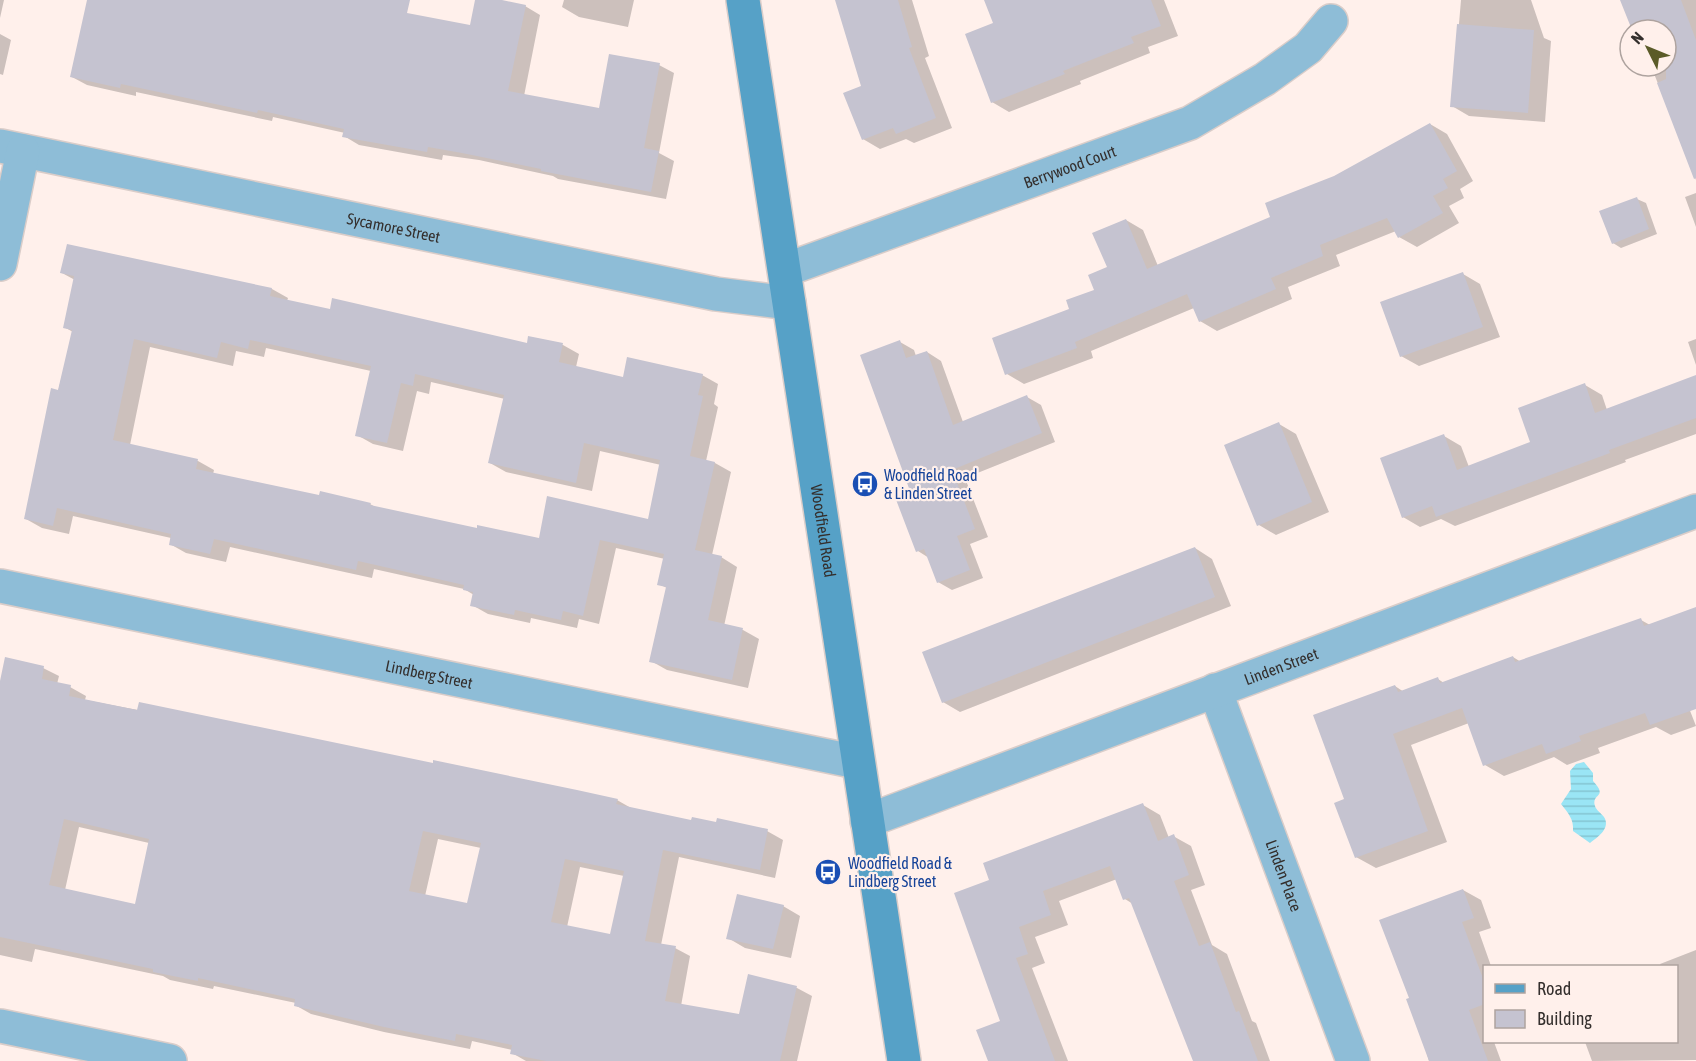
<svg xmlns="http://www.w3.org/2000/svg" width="1696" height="1061" viewBox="0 0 1696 1061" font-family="'Asap Condensed',sans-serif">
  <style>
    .water { fill: url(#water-rules) }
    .shadow { fill: #0003; fill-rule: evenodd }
    .building { fill: #c5c3d0; fill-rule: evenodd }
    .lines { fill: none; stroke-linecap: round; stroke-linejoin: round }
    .street-casing { stroke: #dacdc9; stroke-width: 36 }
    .secondary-casing { stroke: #dacdc9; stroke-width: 36 }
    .street { stroke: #8ebdd7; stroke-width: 33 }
    .secondary { stroke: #56a1c7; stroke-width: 33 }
    .labels { text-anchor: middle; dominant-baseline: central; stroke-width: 4.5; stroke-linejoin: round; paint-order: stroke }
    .street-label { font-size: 16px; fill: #342f2d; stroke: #fff0eb }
    .transit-label { font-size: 16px; fill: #164399; stroke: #fff0eb; text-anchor: start }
  </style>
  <defs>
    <pattern id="water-rules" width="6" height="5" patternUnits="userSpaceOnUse" patternTransform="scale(1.5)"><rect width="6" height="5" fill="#9ae5f5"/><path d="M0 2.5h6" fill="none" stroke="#85c5d2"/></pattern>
  </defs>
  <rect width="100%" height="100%" fill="#fff0eb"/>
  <!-- water -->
  <path class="water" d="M1584,762L1593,773V781C1609,798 1591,793 1595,806C1596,810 1601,813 1604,817C1611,828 1598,837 1590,843L1573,831C1574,819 1568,813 1561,804L1571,789L1570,771L1576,764Z"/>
  <!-- shadow -->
  <path class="shadow" d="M0,0H4L0,18Z
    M89,0H332L471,27L477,0H494L525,6L540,15L524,96L600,110L659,65L674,73L659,153L674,161L666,199L558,179L553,176L479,160L443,155L442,160L359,145L344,136L345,133L273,117L272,121L136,92V96L87,85L72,77Z
    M564,0H634L628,27L579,17L562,7Z
    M837,0H912L929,56L925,58L952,128L914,143L906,139L880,149L863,139V87Z
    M986,0H1164L1178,36L1148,47L1150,53L1080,81L1081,84L1009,112L992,102L995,24Z
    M1461,0H1531L1544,38L1551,41L1545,122L1469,116L1452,106Z
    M1622,0H1696V180L1651,66H1666V30H1633Z
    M0,34L11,40L3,75L0,74Z
    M1430,124L1447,134L1473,181L1460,189L1464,198L1449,206L1459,223L1417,247L1399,237L1396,231L1336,255L1340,266L1288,287L1292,299L1217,331L1200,321L1194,308L1091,351L1093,358L1024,384L1007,374L1071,310L1096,291L1109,268L1126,220L1143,230L1158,266L1272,218L1334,177Z
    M1696,193V227L1685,197Z
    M1637,199L1646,203L1657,234L1621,248L1613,243Z
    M62,273L272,289L288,298L287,301L331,311L528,344L530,337L563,345L579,354L576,367L624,378L702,375L718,384L714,404L718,407L706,461L715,463L731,472L712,555L721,557L737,567L724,626L743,630L759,639L748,688L667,670L651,661L667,588L659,584L665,559L616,548L599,624L579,619L577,628L531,618L530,623L488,614L472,605L474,595L464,589L374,569L372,578L230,547L226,562L186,553L170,544L171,538L73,516L69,534L42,528L26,519L73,332L64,327L75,280ZM150,347L233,366L236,351L264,357L266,348L371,371L357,435L373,444L403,451L417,391L429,394L431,382L505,399L490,463L506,472L592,491L600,451L661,465L649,521L540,540L478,530L377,508L370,504L320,496L213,474L214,470L198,461L130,445Z
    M1463,274L1480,284L1500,337L1419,366L1401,356Z
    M1696,339V365L1688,342Z
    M900,342L914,350L916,356L927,352L941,361L963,422L1027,397L1041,405L1055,442L965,478L988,537L970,544L983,578L952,590L938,582L929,558L918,551Z
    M1696,377V434L1625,460L1626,462L1455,526L1441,519L1420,527L1403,517L1444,436L1461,446L1469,467L1532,443L1585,385L1602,395L1607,410Z
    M1279,424L1296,434L1329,512L1276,535L1259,525Z
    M1195,548L1212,559L1231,606L960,712L943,702Z
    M1696,608V700L1687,703L1696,726L1671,735L1656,727L1598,748L1600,753L1567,765L1554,757L1504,776L1485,765L1469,723L1411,745L1447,842L1376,868L1356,857L1346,800L1395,686L1404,692L1438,679L1444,683L1513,657L1521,662L1641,620L1650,625Z
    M43,668L59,676L57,684L70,687L86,696L85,700L617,800L631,808L692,822L767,831L783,840L775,878L679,857L661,945L675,948L690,956L681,1006L740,1016L749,976L797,988L812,996L797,1061H526L512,1053V1050L472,1041L470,1049L384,1032L311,1014L295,1005L296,1003L214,986L213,989L170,980L163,976L35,949L32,962L0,955V688ZM79,827L149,843L136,905L65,890ZM438,839L481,848L468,905L425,896ZM580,867L624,876L612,936L567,927Z
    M1143,805L1160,815L1169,838L1173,836L1191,846L1205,885L1191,890L1212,945L1227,954L1252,1021L1256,1023L1270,1061H1195L1133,904L1125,899L1117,879L1059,901L1068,925L1035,937L1045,963L1032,968L1068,1061H989L1002,1022L991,881Z
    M1463,890L1481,900L1491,928L1479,932L1491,966H1484V1042H1494L1501,1061H1429L1411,998Z
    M783,906L800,916L791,958L745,948L728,938Z
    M1696,950V1060L1592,1061L1585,1042H1676V966H1661L1660,964Z"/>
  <!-- building -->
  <path class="building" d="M87,0H410L407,13L470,25L475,0H502L526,5L508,91L599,108L609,54L660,63L644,148L659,151L651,192L541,171V169L462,153L428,147L427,152L342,137L344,129L258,110L257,113L121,84L120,88L70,77Z
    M835,0H898L912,47L909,48L936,118L896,134L893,128L862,140L843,93L861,86Z
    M984,0H1151L1161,26L1131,37L1134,43L1063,71L1065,74L991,103L965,34L993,23Z
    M1620,0H1681L1696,40V178L1694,179L1657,83L1666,79V30H1632Z
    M1457,24L1534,30L1528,113L1450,107Z
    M1430,123L1457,171L1443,179L1448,188L1433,196L1443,213L1398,238L1387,218L1320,245L1323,256L1271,278L1276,289L1199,322L1187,294L1075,342L1077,348L1005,375L992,338L1069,309L1066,300L1094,290L1088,275L1107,267L1092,233L1126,219L1147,269L1270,217L1265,203L1334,176Z
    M1637,197L1649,229L1612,244L1599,211Z
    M67,244L272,288L270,296L330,309L332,298L527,343L528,336L563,343L559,362L623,377L627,357L703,374L698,395L703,396L690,456L715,462L695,550L722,556L708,620L743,628L732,680L649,662L666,587L657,585L664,554L600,540L583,616L563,611L561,620L515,610L514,615L470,606L473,592L463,590L464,585L358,561L356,570L214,539L210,554L169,545L171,534L57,508L53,526L24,519L51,388L58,390L72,330L63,328L74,276L60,273ZM134,339L217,358L221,342L248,349L250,340L371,366L355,436L387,443L401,383L413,386L415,374L504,395L488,463L576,483L584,443L660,460L648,519L547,496L539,538L477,525V528L370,505L371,503L320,491L319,495L196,469L198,459L113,440Z
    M1463,272L1483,327L1400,357L1380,302Z
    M900,340L906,358L927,351L953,425L1027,395L1042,433L952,470L975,529L957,536L970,570L937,583L924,549L916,552L895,497L910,491L860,355Z
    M1696,375V418L1609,450L1610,453L1436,517L1432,506L1402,518L1380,458L1444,434L1457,470L1530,442L1518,408L1585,383L1595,413Z
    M1279,422L1312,502L1257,526L1224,445Z
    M1195,547L1215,597L942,703L922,652Z
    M1696,607V709L1650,725L1645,713L1579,736L1581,741L1546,754L1542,744L1483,766L1462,708L1393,734L1428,831L1355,858L1334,803L1344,799L1313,715L1395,685L1398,692L1438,677L1440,683L1513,656L1515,662L1641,618L1644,626Z
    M5,657L44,666L42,679L71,685L69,696L137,710L139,702L433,763V760L577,790L618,799L616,804L691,820L692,817L716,822L717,818L768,829L760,870L663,850L645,941L676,946L665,1001L739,1014L748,974L797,986L780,1061H546L510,1054L512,1045L456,1034L455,1041L384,1027L294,1006L295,999L198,978V981L153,972V969L0,937V681ZM64,819L149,839L135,904L49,885ZM423,831L481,843L467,903L409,891ZM565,859L624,871L610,934L551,922Z
    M1143,803L1158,841L1174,834L1189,875L1174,881L1199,946L1210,942L1236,1012L1239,1011L1258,1061H1193L1129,898L1123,900L1110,866L1043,891L1051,915L1019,927L1028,954L1016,958L1055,1061H988L976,1030L1000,1021L954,893L989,880L983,863Z
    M1463,889L1474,918L1462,922L1485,984V1004L1469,1010L1488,1061H1429L1406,999L1409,998L1379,920Z
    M737,894L784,905L773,949L726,939Z"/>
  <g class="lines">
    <defs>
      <g id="street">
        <path id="s1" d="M0,146L716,294L789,303"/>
        <path d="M0,264L23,151"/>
        <path id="s2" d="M785,270L1190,123L1265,79L1308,48L1331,21"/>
        <path id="s3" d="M0,586L857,762"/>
        <path id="s4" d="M1215,690L1353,1061"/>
        <path id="s5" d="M867,821L1696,511"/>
        <path d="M0,1026L170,1061"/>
      </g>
      <g id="secondary">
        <path id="s6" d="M743,0L904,1061"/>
      </g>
    </defs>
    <!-- street casing -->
    <use href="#street" class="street-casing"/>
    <!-- secondary casing -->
    <use href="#secondary" class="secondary-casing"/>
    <!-- street -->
    <use href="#street" class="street"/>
    <!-- secondary -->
    <use href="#secondary" class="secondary"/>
  </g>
  <!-- icons -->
  <defs>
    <symbol id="bus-disc" viewBox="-11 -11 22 22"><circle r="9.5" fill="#1a4fb4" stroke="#fff0eb"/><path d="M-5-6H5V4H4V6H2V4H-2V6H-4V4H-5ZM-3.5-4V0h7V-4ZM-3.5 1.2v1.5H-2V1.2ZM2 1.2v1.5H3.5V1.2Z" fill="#fff"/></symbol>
  </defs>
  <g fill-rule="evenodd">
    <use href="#bus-disc" x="850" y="469" width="30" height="30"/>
    <use href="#bus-disc" x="813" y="857" width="30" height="30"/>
  </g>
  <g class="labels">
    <!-- street labels -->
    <g class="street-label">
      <text stroke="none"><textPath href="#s2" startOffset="303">Berrywood Court</textPath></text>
      <text stroke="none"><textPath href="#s1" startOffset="402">Sycamore Street</textPath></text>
      <text stroke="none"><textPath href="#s6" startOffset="537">Woodfield Road</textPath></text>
      <text stroke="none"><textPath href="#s5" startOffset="442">Linden Street</textPath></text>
      <text stroke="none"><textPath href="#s3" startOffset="438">Lindberg Street</textPath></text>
      <text stroke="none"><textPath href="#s4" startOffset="198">Linden Place</textPath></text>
    </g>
    <!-- transit labels -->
    <g class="transit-label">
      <text x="884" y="475">Woodfield Road<tspan x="884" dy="18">&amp; Linden Street</tspan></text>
      <text x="848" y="863">Woodfield Road &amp;<tspan x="848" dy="18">Lindberg Street</tspan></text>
    </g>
  </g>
  <!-- legend -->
  <rect x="1483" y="965" width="195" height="78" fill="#fff0eb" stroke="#aea39f" stroke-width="1.5"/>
  <rect x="1495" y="984" width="30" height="9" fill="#56a1c7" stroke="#aea39f" stroke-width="1.5"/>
  <text x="1537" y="995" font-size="18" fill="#342f2d">Road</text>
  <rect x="1495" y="1010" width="30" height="18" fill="#c5c3d0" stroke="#aea39f" stroke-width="1.5"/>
  <text x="1537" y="1025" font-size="18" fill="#342f2d">Building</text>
  <!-- north arrow -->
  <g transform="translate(1648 48) rotate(313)"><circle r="28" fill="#fff0eb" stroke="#aea39f" stroke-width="1.5"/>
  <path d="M0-4.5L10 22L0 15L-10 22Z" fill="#5b5b28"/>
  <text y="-9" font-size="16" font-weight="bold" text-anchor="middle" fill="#342f2d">N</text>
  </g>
</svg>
